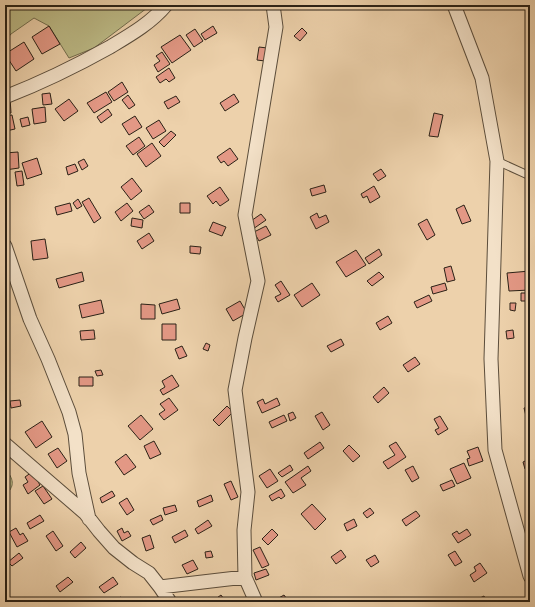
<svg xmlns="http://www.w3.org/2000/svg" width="535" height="607" viewBox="0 0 535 607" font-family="'Sorts Mill Goudy',serif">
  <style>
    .green { fill: #bcba86; stroke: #736e4e }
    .building { fill: #e39885; stroke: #2a2116 }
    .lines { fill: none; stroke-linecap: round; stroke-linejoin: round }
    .lane-casing { stroke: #5b4d3b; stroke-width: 9 }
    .street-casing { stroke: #5b4d3b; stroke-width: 15 }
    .lane { stroke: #f3e1c8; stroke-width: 7 }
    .street { stroke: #f3e1c8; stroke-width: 13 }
  </style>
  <rect width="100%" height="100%" fill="#edd1ab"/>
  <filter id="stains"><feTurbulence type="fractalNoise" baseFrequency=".005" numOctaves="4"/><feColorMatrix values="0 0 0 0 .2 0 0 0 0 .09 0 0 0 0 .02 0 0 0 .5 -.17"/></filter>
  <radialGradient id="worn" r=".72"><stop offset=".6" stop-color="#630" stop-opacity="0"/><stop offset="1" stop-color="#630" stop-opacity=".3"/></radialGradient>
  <!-- green -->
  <path class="green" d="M10,5H151L94,48L69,58L49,26L34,18L11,34L5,41V8Z
    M8,472C15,483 13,487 5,496V473Z"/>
  <!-- building -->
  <path class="building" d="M49,26L60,44L42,54L32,37Z
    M213,26L217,33L205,40L201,34Z
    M302,28L307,33L300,41L294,36Z
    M195,29L203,41L194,47L186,35Z
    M180,35L191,50L172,63L161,47Z
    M24,42L34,59L16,71L5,54Z
    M259,47L267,48L265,61L257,60Z
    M162,52L170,64L158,72L154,65L160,61L156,56Z
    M169,68L175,78L169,82L166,79L160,83L156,77Z
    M122,82L128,92L114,101L108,92Z
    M106,92L112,102L94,113L87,103Z
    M50,93L52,104L43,105L42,94Z
    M234,94L239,102L225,111L220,103Z
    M128,95L135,105L129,109L122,100Z
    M176,96L180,102L168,109L164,102Z
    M5,98H10L11,113H5Z
    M69,99L78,111L64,121L55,109Z
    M45,107L46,122L34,124L32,109Z
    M108,109L112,115L101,123L97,117Z
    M434,113L443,115L438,137L429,136Z
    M12,115L15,129L6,131L5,116Z
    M135,116L142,127L129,135L122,124Z
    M28,117L30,125L22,127L20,119Z
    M159,120L166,131L153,139L146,128Z
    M171,131L176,135L164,147L159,142Z
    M139,137L145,146L133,155L126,146Z
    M152,143L161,156L146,167L137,154Z
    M230,148L238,159L228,166L224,161L221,163L217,157Z
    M18,152L19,168L5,170V153Z
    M37,158L42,174L27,179L22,163Z
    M84,159L88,166L82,170L78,162Z
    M75,164L78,171L68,175L66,167Z
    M381,169L386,176L378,181L373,174Z
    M22,171L24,185L17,186L15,172Z
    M132,178L142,191L131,200L121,187Z
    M324,185L326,192L312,196L310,189Z
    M374,186L380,197L370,203L367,196L363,198L361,194Z
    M220,187L229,200L220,206L216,201L213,204L207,196Z
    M89,198L101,218L94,223L82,202Z
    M78,199L82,206L77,209L73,203Z
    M70,203L72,211L57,215L55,207Z
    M127,203L133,211L121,221L115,212Z
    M180,203H190V213H180Z
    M149,205L154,212L144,219L139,212Z
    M464,205L471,221L462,224L456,209Z
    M317,213L319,218L326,215L329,222L316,229L310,217Z
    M261,214L266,220L253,229L248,223Z
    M132,218L143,220L142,228L131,226Z
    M427,219L435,235L427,240L418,224Z
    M213,222L226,227L222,236L209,231Z
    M266,226L271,235L259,241L254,232Z
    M149,233L154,241L142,249L137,241Z
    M45,239L48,258L33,260L31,241Z
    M190,246L201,247L200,254L190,253Z
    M379,249L382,255L369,264L365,258Z
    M356,250L366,265L346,277L336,262Z
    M451,266L455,280L447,282L444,268Z
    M530,271V290L509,291L507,273Z
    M82,272L84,281L59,288L56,279Z
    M379,272L384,277L372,286L367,281Z
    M281,281L290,295L278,302L275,297L281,294L275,285Z
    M312,283L320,295L302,307L294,295Z
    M445,283L447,290L433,294L431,287Z
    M521,293H530V306H527V301H521Z
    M429,295L432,301L417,308L414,302Z
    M177,299L180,309L162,314L159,304Z
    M101,300L104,313L82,318L79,305Z
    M240,301L247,313L233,321L226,309Z
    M510,303H516L515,311L510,310Z
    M141,304L155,305V319H141Z
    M388,316L392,323L380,330L376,323Z
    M162,324H176V340H162Z
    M94,330L95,339L81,340L80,331Z
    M513,330L514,338L507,339L506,331Z
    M341,339L344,345L331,352L327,346Z
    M206,343L210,345L208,351L203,349Z
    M182,346L187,356L179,359L175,349Z
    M415,357L420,364L408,372L403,365Z
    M101,370L103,375L97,376L95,371Z
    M172,375L179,386L163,395L160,390L165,387L162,381Z
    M79,377H93V386H79Z
    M384,387L389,393L378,403L373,397Z
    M169,398L178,410L164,420L159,414L165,410L160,404Z
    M277,398L280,405L262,413L257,402L263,399L265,404Z
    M20,400L21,406L11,408L10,401Z
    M227,406L233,412L219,426L213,420Z
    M530,407V428H529L524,408Z
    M293,412L296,418L290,421L288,414Z
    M322,412L330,425L323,430L315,416Z
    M141,415L153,429L140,440L128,426Z
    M284,415L287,421L272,428L269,422Z
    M440,416L448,429L438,435L435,430L439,428L434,419Z
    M42,421L52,437L36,448L25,432Z
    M154,441L161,454L150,459L144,446Z
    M320,442L324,448L308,459L304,453Z
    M396,442L406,457L388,469L383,462L395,455L389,446Z
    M349,445L360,456L353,462L343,451Z
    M478,447L483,461L469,466L467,459L470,458L467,451Z
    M58,448L67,461L57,468L48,454Z
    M126,454L136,467L124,475L115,462Z
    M530,455V468L525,469L523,462L529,459L528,456Z
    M464,463L471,478L457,484L450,469Z
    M290,465L293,470L282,477L278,473Z
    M308,466L311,471L301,478L306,485L293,493L285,482Z
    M413,466L419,478L412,482L405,470Z
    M270,469L278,481L267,488L259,476Z
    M32,472L40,485L28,494L23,485L28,482L25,477Z
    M452,480L455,486L443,491L440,485Z
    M231,481L238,497L231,500L224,484Z
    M43,486L52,499L44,504L35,491Z
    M281,489L285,496L281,499L279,497L272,501L269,496Z
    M112,491L115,496L102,503L100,498Z
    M211,495L213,501L199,507L197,501Z
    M127,498L134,510L127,515L119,503Z
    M312,504L326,519L315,530L301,514Z
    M175,505L177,511L165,515L163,508Z
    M370,508L374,513L367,518L363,513Z
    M416,511L420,516L406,526L402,520Z
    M40,515L44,521L30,529L27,523Z
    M161,515L163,520L153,525L150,520Z
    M354,519L357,526L347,531L344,524Z
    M208,520L212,526L198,534L195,529Z
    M16,528L20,535L23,533L28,541L17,547L9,532Z
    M122,528L124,533L128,531L131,536L122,541L117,531Z
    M272,529L278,535L268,545L262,539Z
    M467,529L471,535L458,543L452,534L457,531L459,534Z
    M185,530L188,536L175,543L172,537Z
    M53,531L63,546L56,551L46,536Z
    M150,535L154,548L146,551L142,538Z
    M81,542L86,548L75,558L70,552Z
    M260,547L269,565L262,568L253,550Z
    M341,550L346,557L336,564L331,557Z
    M211,551L213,557L206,558L205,552Z
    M455,551L462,562L455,566L448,555Z
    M19,553L23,558L12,566L8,562Z
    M375,555L379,562L371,567L366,560Z
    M193,560L198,569L187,574L182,565Z
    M480,563L487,573L474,582L470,575L476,571L474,567Z
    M266,569L269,575L256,580L254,573Z
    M68,577L73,582L60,592L56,586Z
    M113,577L118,584L104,593L99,587Z
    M221,595L226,602H215L214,600Z
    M284,595L289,602H279L277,599Z
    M484,596L487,602H472Z
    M121,597L124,602H115V600Z"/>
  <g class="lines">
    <defs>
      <path id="lane" d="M497,161L530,176"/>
      <path id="street" d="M454,5L482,78L497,161L491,359L495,450L530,576
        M5,97C41,83 76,66 110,47C130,35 151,23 166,5
        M5,246L30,319L48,359L69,412L75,434L79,473L89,519
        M5,444L85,513L99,531L114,548L133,563L149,573L160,587L170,602
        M160,587L245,577
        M256,602L245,577L244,530L248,492L235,390L245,338L258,281L245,215L276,27L273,5"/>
    </defs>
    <!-- lane casing -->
    <use href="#lane" class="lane-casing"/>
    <!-- street casing -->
    <use href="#street" class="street-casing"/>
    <!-- lane -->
    <use href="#lane" class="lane"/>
    <!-- street -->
    <use href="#street" class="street"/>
  </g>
  <!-- margin -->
  <rect width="535" height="607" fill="none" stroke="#edd1ab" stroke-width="20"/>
  <rect x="6" y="6" width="523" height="595" fill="none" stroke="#2a2116" stroke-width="2"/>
  <rect x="10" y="10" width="515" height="587" fill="none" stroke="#2a2116"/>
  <rect width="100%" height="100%" filter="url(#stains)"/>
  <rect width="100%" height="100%" fill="url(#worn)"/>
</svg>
